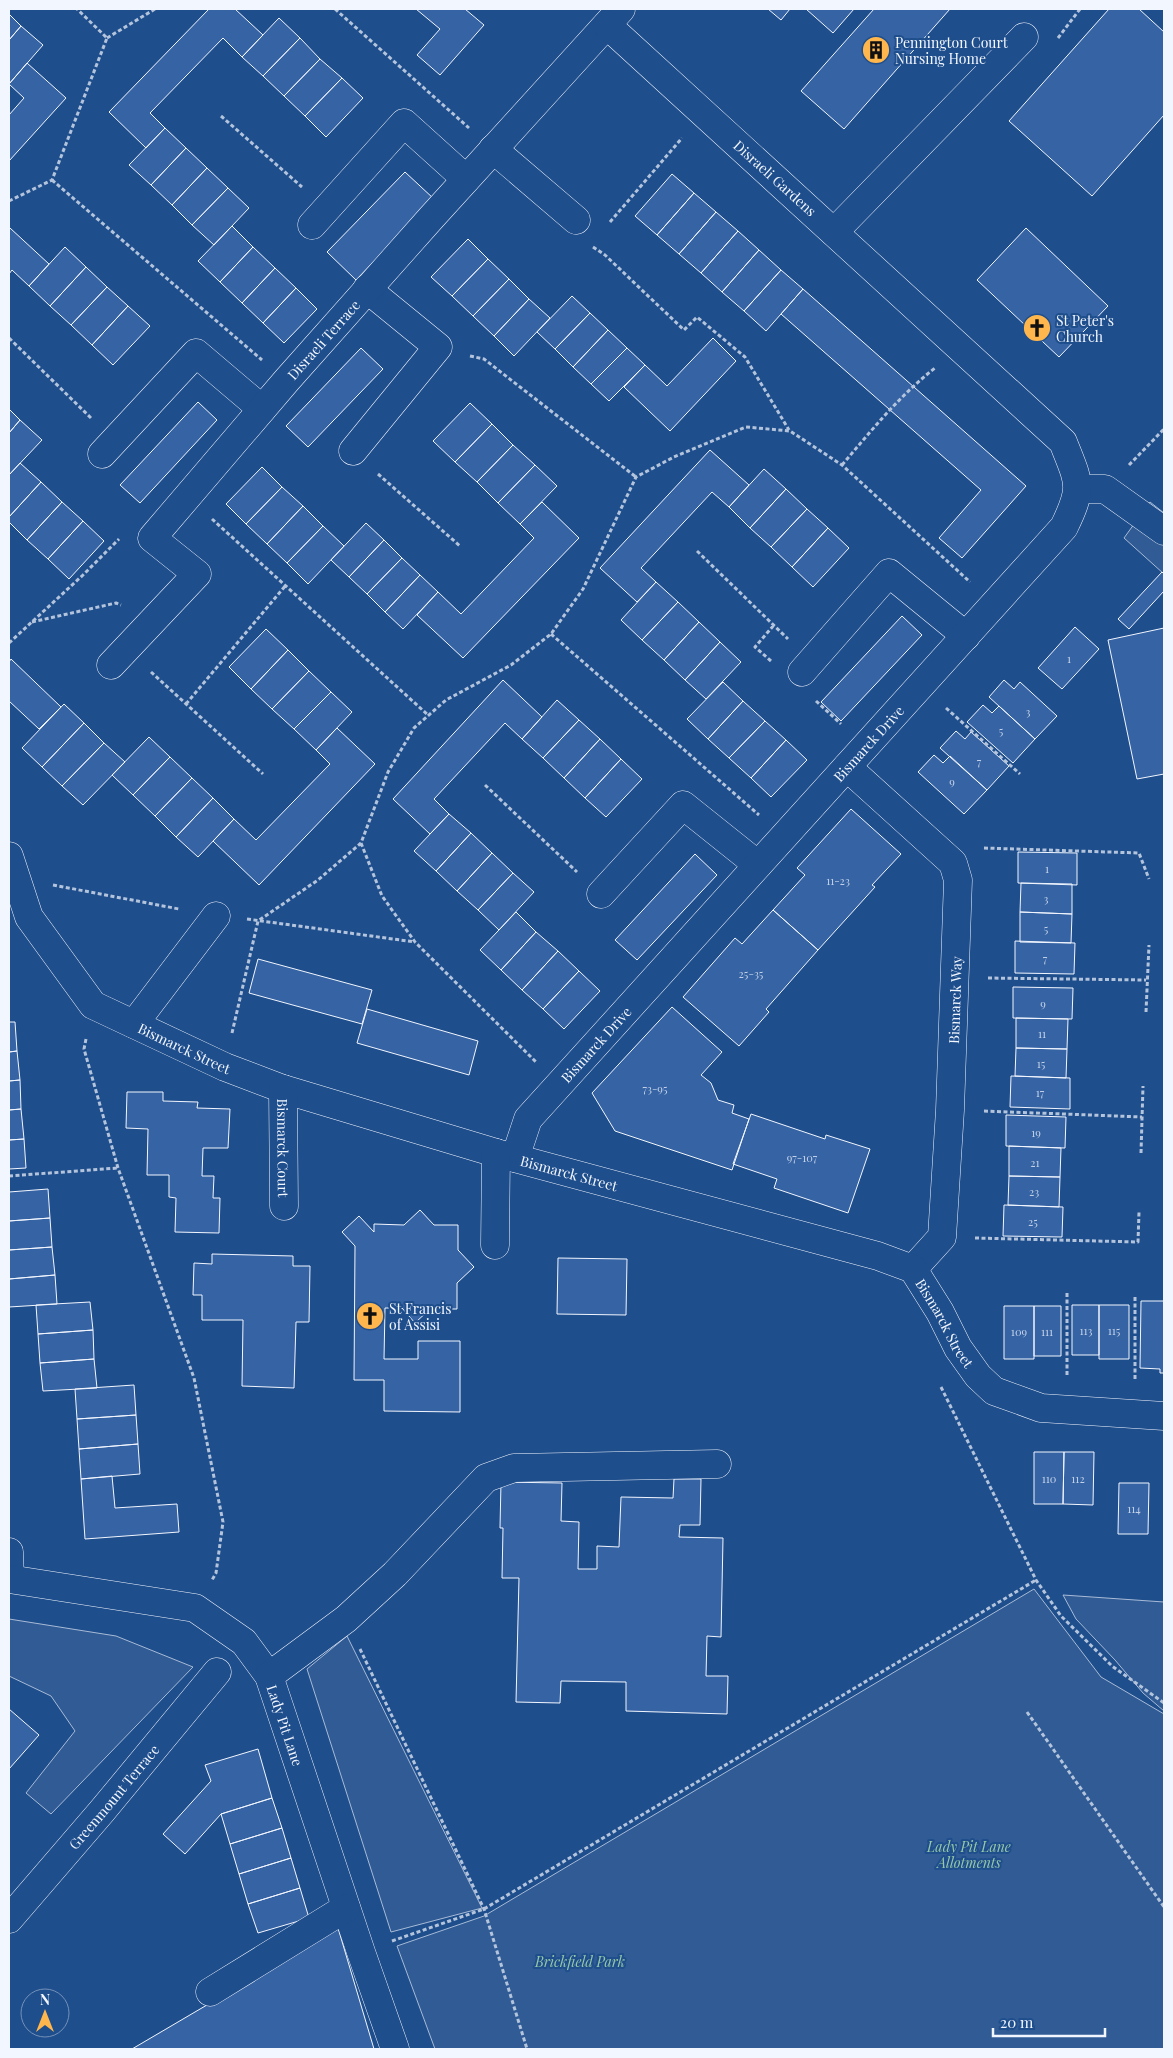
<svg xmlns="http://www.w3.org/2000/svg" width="1173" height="2058" viewBox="0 0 1173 2058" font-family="'Playfair Display',serif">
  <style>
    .built { fill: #305b95; stroke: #a8bbd7 }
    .building { fill: #3563a3; stroke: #f2f6ff }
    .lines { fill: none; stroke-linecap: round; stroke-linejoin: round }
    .minor-casing { stroke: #f2f6ff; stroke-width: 29 }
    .path { stroke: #b3c4dc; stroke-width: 3; stroke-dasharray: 4 2.5; stroke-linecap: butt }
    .minor { stroke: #1f4e8c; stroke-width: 28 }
    .labels { text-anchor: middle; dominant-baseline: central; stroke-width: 4; stroke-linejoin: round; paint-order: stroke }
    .number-label { font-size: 11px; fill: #c3d1e8 }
    .poi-label { font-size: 14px; fill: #f2f6ff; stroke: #1f4e8c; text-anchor: start }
    .street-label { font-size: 14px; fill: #f2f6ff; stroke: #1f4e8c }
    .park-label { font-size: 14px; font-style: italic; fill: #97c8a6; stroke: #1f4e8c }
  </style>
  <rect width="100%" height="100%" fill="#1f4e8c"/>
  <!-- built -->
  <path class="built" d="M1150,502L1164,513V574L1124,538Z
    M1034,1589L1101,1677L1164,1714V2049H435L397,1946L484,1916Z
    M1063,1595L1164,1602V1711L1143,1693L1115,1660L1076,1619Z
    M9,1619L116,1636L193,1667L51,1814L26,1793L75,1731L51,1696L9,1676Z
    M347,1636L482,1908L391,1932L307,1669Z"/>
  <!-- building -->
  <path class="building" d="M209,9H235L263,35L242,57L223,38L150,113L165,128L146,148L109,112Z
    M416,9H465L484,25L440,75L417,55L440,29Z
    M768,9H790L781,20Z
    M806,9H854L833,33Z
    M874,9H950L844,129L801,91Z
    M1109,9H1139L1164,32V115L1092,196L1009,121Z
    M9,14L21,26L9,40Z
    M279,18L300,38L263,76L242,57Z
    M21,26L43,45L9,84V40Z
    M300,38L320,59L284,96L263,76Z
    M320,59L342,78L305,116L284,96Z
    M27,63L66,98L9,161V115L24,98L9,84Z
    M342,78L363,98L326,137L305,116Z
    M165,128L186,148L151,185L129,165Z
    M186,148L207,168L172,205L151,185Z
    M207,168L228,188L192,225L172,205Z
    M405,172L434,199L356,280L327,252Z
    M672,174L694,193L657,235L635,216Z
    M228,188L249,208L214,245L192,225Z
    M694,193L716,212L679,254L657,235Z
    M716,212L738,231L701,273L679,254Z
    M232,226L253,247L220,282L198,261Z
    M10,228L49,264L29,286L12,270L9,274V229Z
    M1026,228L1108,306L1059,357L977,280Z
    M738,231L759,250L722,292L701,273Z
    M468,239L488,259L452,296L431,277Z
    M65,247L86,267L50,306L29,286Z
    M253,247L275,268L242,303L220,282Z
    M759,250L781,270L744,311L722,292Z
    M488,259L509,279L473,316L452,296Z
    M86,267L107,287L71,325L50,306Z
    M275,268L296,288L263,323L242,303Z
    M781,270L803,289L766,331L744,311Z
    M509,279L529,299L494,336L473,316Z
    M107,287L128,306L92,345L71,325Z
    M296,288L317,309L284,343L263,323Z
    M803,289L1026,486L962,558L939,538L981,490L781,314Z
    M572,296L590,313L555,349L537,332Z
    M529,299L550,318L514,356L494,336Z
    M128,306L150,326L113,365L92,345Z
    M590,313L608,330L573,367L555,349Z
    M608,330L627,348L591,384L573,367Z
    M713,338L736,361L670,431L624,387L645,365L667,386Z
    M361,348L383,369L308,447L286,426Z
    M627,348L645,365L609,401L591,384Z
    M198,402L217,420L140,503L120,485Z
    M470,403L492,424L455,462L433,441Z
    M9,409L20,420L9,433Z
    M20,420L42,440L9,475V433Z
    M492,424L513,445L477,482L455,462Z
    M513,445L535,465L498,503L477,482Z
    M710,450L749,485L729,507L712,492L641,568L656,582L637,602L600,568Z
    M20,463L41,482L9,517V475Z
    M535,465L557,486L520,524L498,503Z
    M262,467L282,487L246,524L226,504Z
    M764,469L786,489L750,528L729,507Z
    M41,482L62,502L27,540L9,522V517Z
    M282,487L303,506L267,544L246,524Z
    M786,489L807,509L771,547L750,528Z
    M62,502L83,521L48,559L27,540Z
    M542,502L579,538L463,658L417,615L438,592L461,614L534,538L520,524Z
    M303,506L323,526L287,563L267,544Z
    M807,509L828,528L792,567L771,547Z
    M83,521L104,541L69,579L48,559Z
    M366,523L384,540L349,577L331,560Z
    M323,526L344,546L308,584L287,563Z
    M828,528L849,548L813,587L792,567Z
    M384,540L402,558L367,594L349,577Z
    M402,558L420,575L385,612L367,594Z
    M1162,572L1164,574V591L1129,629L1118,619Z
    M420,575L438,592L403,629L385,612Z
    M656,582L678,602L642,640L621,620Z
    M678,602L699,622L664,660L642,640Z
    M902,616L922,635L841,721L821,702Z
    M699,622L720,642L685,680L664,660Z
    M1075,627L1099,649L1062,689L1038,668Z
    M1164,628V774L1137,779L1108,640Z
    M266,629L288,650L251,689L229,667Z
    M720,642L741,662L706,699L685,680Z
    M288,650L309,671L272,709L251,689Z
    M11,659L61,707L39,729L9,701V662Z
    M309,671L331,692L294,729L272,709Z
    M503,680L542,717L522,739L505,723L434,799L449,814L430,834L393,799Z
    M1004,680L1014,689L1020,682L1057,716L1035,739L989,697Z
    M723,682L743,701L708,739L687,719Z
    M331,692L352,712L316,750L294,729Z
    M557,700L579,720L543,758L522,739Z
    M743,701L765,721L729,758L708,739Z
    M64,704L84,723L42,767L22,748Z
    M983,705L992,713L999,706L1035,739L1013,763L967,722Z
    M579,720L600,739L564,778L543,758Z
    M765,721L786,740L751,778L729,758Z
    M84,723L104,743L62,786L42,767Z
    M337,728L375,764L259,885L213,841L234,819L256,840L330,764L316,750Z
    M956,731L965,739L971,732L1009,766L987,790L940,748Z
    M149,737L170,757L133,795L112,775Z
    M600,739L621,759L585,798L564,778Z
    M786,740L807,760L771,797L751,778Z
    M104,743L125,762L83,805L62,786Z
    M934,755L943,763L950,756L987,790L964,814L918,772Z
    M170,757L192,778L155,816L133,795Z
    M621,759L642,779L606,817L585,798Z
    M192,778L213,798L176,837L155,816Z
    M213,798L234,819L198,857L176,837Z
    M851,809L901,854L872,885L875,887L818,950L773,910L805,875L797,868Z
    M449,814L471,833L436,871L414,851Z
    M471,833L492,853L457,891L436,871Z
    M1018,852L1077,853V885L1018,883Z
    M492,853L513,873L478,910L457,891Z
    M695,854L717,875L637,960L615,940Z
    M513,873L534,892L499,930L478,910Z
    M1021,883L1072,884V914L1020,912Z
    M773,910L818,950L766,1009L769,1012L739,1046L683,997L735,938L742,944Z
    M516,912L536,932L501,970L480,950Z
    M1020,912L1072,914L1071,943L1020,942Z
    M536,932L558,951L522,990L501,970Z
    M1015,941L1075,943L1074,974L1015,973Z
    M558,951L579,971L543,1009L522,990Z
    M258,959L372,990L362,1024L249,993Z
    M579,971L600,991L564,1029L543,1009Z
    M1013,987L1073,988L1072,1019L1013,1018Z
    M672,1007L722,1052L701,1075L711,1083L718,1100L734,1105L732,1113L749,1119L732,1170L615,1131L592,1093Z
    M367,1009L478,1041L469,1075L357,1043Z
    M1016,1018L1068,1019L1067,1049L1016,1048Z
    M9,1022H15L17,1051L9,1052Z
    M1016,1048L1067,1049L1066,1078L1015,1076Z
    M17,1051L20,1080L9,1081V1052Z
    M1011,1076L1070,1078V1109L1010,1107Z
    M20,1080L21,1109L9,1110V1081Z
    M127,1092H163V1101L198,1102L197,1108L230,1109L228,1148H203L202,1176H214L213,1198H220L219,1233L175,1232L176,1198L169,1197V1175H147L148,1129L126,1128Z
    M21,1109L24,1139L9,1140V1110Z
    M751,1114L825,1139L826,1135L870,1149L848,1213L774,1188L777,1179L733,1164Z
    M1006,1115L1066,1117L1065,1148L1006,1146Z
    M24,1139L26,1168L9,1169V1140Z
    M1009,1146L1061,1148L1060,1177L1009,1176Z
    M1009,1176L1060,1177L1059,1207L1008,1205Z
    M48,1189L50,1218L9,1221V1192Z
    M1004,1205L1063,1207L1062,1237L1003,1236Z
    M420,1210L434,1225H458V1250L474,1267L457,1283V1309H430L415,1323L402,1308H385L384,1359H418V1341H460V1412L384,1411V1380H354L355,1246L342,1232L359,1216L374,1232V1224L404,1225Z
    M50,1218L52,1247L9,1250V1221Z
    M52,1247L55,1275L9,1279V1250Z
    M212,1254L293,1256V1266H310L309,1322H296L294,1388L242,1386L243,1320H202V1295H193L194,1263L212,1264Z
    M558,1258L627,1259L626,1315L557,1314Z
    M55,1275L57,1304L9,1307V1279Z
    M1141,1301H1164V1373H1160V1369L1140,1368Z
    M90,1302L93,1330L38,1334L36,1305Z
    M1072,1305H1099V1355H1072Z
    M1099,1305H1129V1359H1099Z
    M1004,1306H1034V1359H1004Z
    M1034,1306H1061V1356H1034Z
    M93,1330L94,1359L40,1363L38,1334Z
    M94,1359L97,1388L43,1391L40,1363Z
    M134,1385L136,1415L77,1419L75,1389Z
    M136,1415L138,1444L79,1449L77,1419Z
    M138,1444L140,1474L81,1479L79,1449Z
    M1034,1452H1064L1063,1504H1034Z
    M1064,1452H1094L1093,1505L1063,1504Z
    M112,1476L115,1508L177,1504L179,1532L85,1539L81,1479Z
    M674,1479H701L700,1525H680L679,1537L723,1538L721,1637L707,1636L706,1676H728L727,1714L626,1711V1682L561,1681L560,1703L516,1702L519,1578H502L503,1528H500L501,1482L562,1483L561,1521L579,1522L578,1569H597V1546L619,1547L621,1497L673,1498Z
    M1119,1483H1149L1148,1534H1118Z
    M9,1709L39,1735L9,1769Z
    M258,1749L272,1798L221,1814L185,1854L163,1834L211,1781L205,1765Z
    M272,1798L282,1828L230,1844L221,1814Z
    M282,1828L291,1858L239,1874L230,1844Z
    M291,1858L300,1888L248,1904L239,1874Z
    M300,1888L309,1918L258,1933L248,1904Z
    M338,1928L374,2049H132Z"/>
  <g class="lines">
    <defs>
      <g id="minor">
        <path d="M493,149L576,220"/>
        <path d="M312,225L404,123L466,179"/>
        <path d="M834,232L1024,37"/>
        <path d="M353,451L438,347L367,289"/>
        <path d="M102,454L196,353L262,409"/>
        <path d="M1078,489H1105L1164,531"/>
        <path id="s1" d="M111,665L197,574L152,538L287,380L431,218L621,9"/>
        <path d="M802,672L889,573L966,636"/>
        <path d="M847,767L953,863L958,880L950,1110L942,1237L913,1269"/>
        <path id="s2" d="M9,856L29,917L93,1005L225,1067L283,1089L496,1153L878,1256L913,1269L940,1312L958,1348L978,1376L994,1391L1041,1408L1164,1416"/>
        <path d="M601,894L683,805L758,865"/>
        <path d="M134,1024L216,916"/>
        <path id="s3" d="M283,1089L284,1206"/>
        <path id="s4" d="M515,1158L528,1119L1064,527C1084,486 1079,483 1063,442L607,25"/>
        <path d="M495,1245L496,1153"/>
        <path d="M9,1552L10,1579"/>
        <path id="s5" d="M9,1579L195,1608L244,1642L269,1676L361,1952L395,2049"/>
        <path d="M269,1676L346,1619L395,1574L486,1478L514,1468L717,1464"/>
        <path id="s6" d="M9,1919L102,1811L217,1672"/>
        <path d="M210,1992L346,1908"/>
      </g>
    </defs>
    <!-- minor casing -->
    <use href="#minor" class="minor-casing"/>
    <!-- path -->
    <path class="path" d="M335,9L469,128
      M107,38L155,9
      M1058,38L1080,9
      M221,116L302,187
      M52,180L262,360
      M9,201L52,180L107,38L77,9
      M610,222L682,138
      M593,247L605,255L684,330L697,317L745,357L789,430
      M9,338L91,418
      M470,356L484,359L636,477
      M842,465C871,431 899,396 935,368
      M1129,465L1164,429
      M378,474L460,546
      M212,519L428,715
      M697,551L788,639
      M32,622L116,603L121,605
      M551,634L759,815
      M9,643L83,575L119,539
      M771,661L755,647L774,625
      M151,672L263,774
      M816,701L841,724
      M186,704L286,585
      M946,708L1020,774
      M485,785L577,872
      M361,843L382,896L415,942L536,1062
      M984,848L1139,853L1149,879
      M53,885L179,909
      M247,919L415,942
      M988,978L1146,980
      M1146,1012L1149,945
      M232,1033L258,921L318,880L361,843L388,772L414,728L446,700L511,665L551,634L583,589L636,477L674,457L746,427L790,431L842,465L970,582
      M86,1039L84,1049L118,1168L194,1378L223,1522L216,1573L212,1580
      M984,1111L1142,1117
      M1141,1153L1143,1086
      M9,1176L118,1168
      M975,1238L1138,1242L1139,1212
      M1067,1293V1377
      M1135,1297V1381
      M941,1387L1036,1580L1061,1616L1112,1666L1164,1703
      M360,1649L484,1909L527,2049
      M1027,1712L1164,1907
      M392,1941L484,1909L1036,1580"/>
    <!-- minor -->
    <use href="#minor" class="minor"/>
  </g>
  <!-- icons -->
  <defs>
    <symbol id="building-disc" viewBox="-11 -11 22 22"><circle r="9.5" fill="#ffb74d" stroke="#1f4e8c"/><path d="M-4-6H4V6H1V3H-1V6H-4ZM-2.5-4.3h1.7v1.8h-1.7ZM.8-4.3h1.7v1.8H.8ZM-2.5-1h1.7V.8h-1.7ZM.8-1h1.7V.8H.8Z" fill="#111"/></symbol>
    <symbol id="church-disc" viewBox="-11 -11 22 22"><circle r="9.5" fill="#ffb74d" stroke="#1f4e8c"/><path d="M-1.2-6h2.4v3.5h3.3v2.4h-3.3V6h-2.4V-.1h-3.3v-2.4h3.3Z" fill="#111"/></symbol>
  </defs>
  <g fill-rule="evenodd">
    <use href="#building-disc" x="860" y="34" width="32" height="32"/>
    <use href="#church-disc" x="1021" y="312" width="32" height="32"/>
    <use href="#church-disc" x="354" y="1300" width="32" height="32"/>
  </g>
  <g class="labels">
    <!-- number labels -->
    <g class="number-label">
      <text x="1069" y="658">1</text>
      <text x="1028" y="711">3</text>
      <text x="1001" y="730">5</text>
      <text x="979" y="761">7</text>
      <text x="952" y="781">9</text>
      <text x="1047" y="868">1</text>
      <text x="838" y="880">11-23</text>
      <text x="1046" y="898">3</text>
      <text x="1046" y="928">5</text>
      <text x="1045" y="958">7</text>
      <text x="751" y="973">25-35</text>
      <text x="1043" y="1003">9</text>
      <text x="1042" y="1033">11</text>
      <text x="1041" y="1063">15</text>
      <text x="655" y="1088">73-95</text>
      <text x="1040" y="1092">17</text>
      <text x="1036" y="1132">19</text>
      <text x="802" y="1157">97-107</text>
      <text x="1035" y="1162">21</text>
      <text x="1034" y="1191">23</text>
      <text x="1033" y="1221">25</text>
      <text x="1086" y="1330">113</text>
      <text x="1114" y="1330">115</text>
      <text x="1019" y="1331">109</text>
      <text x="1047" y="1331">111</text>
      <text x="1049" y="1478">110</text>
      <text x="1078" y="1478">112</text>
      <text x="1134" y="1508">114</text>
    </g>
    <!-- poi labels -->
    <g class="poi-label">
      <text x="895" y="42">Pennington Court<tspan x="895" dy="16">Nursing Home</tspan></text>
      <text x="1056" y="320">St Peter's<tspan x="1056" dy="16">Church</tspan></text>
      <text x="389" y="1308">St Francis<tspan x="389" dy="16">of Assisi</tspan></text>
    </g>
    <!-- street labels -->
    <g class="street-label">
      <text transform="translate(775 178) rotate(42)">Disraeli Gardens</text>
      <text stroke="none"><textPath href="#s1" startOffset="445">Disraeli Terrace</textPath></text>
      <text stroke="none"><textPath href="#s4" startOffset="548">Bismarck Drive</textPath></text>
      <text transform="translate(955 1000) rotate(-88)">Bismarck Way</text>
      <text stroke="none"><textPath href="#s4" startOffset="142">Bismarck Drive</textPath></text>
      <text stroke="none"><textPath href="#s2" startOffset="274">Bismarck Street</textPath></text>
      <text stroke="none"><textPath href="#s3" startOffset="59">Bismarck Court</textPath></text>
      <text stroke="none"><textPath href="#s2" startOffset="679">Bismarck Street</textPath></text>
      <text stroke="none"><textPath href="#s2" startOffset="1099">Bismarck Street</textPath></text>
      <text stroke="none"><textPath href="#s5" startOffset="342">Lady Pit Lane</textPath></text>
      <text stroke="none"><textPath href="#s6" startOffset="161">Greenmount Terrace</textPath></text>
    </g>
    <!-- park labels -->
    <g class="park-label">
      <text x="969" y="1846">Lady Pit Lane<tspan x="969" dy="16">Allotments</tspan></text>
      <text x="580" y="1961">Brickfield Park</text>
    </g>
  </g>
  <!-- border -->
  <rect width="1173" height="2058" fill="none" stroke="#f2f6ff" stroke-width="20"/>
  <!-- north arrow -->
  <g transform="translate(45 2013)"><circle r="24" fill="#1f4e8c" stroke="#7391ba"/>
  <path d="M0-4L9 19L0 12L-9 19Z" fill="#ffb74d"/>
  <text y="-8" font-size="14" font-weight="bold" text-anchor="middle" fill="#f2f6ff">N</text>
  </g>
  <!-- scale -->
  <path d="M993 2028v8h112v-8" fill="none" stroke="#f2f6ff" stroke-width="2.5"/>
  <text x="1000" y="2028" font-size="15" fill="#f2f6ff" stroke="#1f4e8c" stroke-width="4" paint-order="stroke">20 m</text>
</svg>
